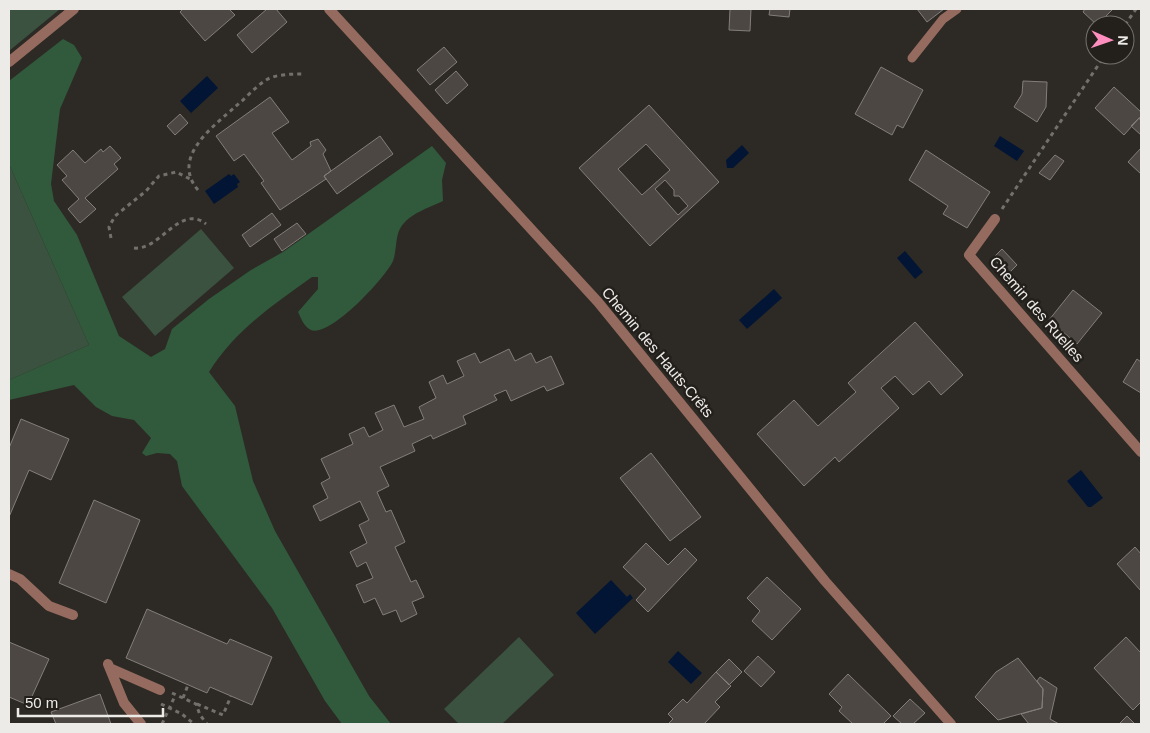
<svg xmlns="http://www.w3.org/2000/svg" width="1150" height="733" viewBox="0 0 1150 733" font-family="Arial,sans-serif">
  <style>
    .green { fill: #3a523f }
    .forest { fill: #305a3b }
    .water { fill: #021535 }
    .building { fill: #4c4743; stroke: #837e79; fill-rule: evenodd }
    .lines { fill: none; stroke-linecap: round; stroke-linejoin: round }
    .path { stroke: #73706c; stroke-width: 3; stroke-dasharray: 4 4; stroke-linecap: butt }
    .lane { stroke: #966b5f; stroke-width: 9 }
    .street { stroke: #966b5f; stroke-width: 10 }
    .labels { text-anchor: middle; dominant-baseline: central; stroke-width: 5; stroke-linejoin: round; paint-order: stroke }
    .street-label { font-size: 15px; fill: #edebe8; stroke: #23201c }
  </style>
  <rect width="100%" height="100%" fill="#2d2a25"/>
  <!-- green -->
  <path class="green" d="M9,9H60L9,51Z
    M9,164L89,345L9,380Z
    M201,229L234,268L155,336L122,297Z
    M519,637L554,675L502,724H459L444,709Z"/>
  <!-- forest -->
  <path class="forest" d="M63,39L74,45L82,58L60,109L51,184L54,201L77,235L119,336L151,357L165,349L172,329L209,299L251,270L283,252L432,146L446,163L442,180L443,201C429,208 410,213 401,227C395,236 397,250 393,261C386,277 330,338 311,330C304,327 301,318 298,312L318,289V277H312C273,305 235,330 209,372L235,406L253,481L275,531L369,696L391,724H342L325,701L272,608L182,486L177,461L170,454L157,453L146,456L142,453L151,438L134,420L112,416L96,407L74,385L9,400V380L89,345L9,164V81Z"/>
  <!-- water -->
  <path class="water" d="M207,76L218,88L191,113L180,101Z
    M1000,136L1024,151L1017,161L994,146Z
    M742,145L749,153L733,168H727L726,160Z
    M229,174L231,176L234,174L240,182L237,184L238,187L214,204L205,191Z
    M905,251L923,272L915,279L897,258Z
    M774,289L782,298L747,329L739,320Z
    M1081,470L1103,498L1091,507H1088L1067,481Z
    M611,580L627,597L630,594L633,598L595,634L576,613Z
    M678,651L702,673L691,684L668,662Z"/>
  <!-- building -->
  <path class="building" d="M183,9H229L235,15L205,41L180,12Z
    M267,9H276L287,22L252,53L237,35Z
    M730,9H751L750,31L729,30Z
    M770,9H790L789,17L769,15Z
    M917,9H944L927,22Z
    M1085,9H1113L1097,25L1083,12Z
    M444,47L457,62L430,85L417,70Z
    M881,67L923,90L903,128L897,125L892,135L855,114Z
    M456,71L468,85L447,104L435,90Z
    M1023,81L1047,82L1046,107L1037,122L1014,107L1022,94Z
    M1114,87L1141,112V116L1124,135L1095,108Z
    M270,97L289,122L272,133L292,160L311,146L310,142L318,139L326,150L323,154L331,171L324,176L326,179L280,210L261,183L264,181L244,154L234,161L216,136Z
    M649,105L719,182L650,246L579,168ZM646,144L670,170L642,195L618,169ZM665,180L674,190V196H679L688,206L678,215L655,189Z
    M180,114L188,123L175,135L167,126Z
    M1139,118L1141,121V135L1131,126Z
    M380,136L393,154L337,194L324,176Z
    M110,146L121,158L114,164L118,169L85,198L96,209L80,223L68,209L79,199L62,180L67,176L57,165L73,150L85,163L101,149L103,152Z
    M1141,148V174L1128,162Z
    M926,150L990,192L967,228L943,214L948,206L909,180Z
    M1055,155L1064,161L1050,180L1039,173Z
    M272,213L281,225L250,247L242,235Z
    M297,223L306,234L282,251L274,239Z
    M1002,249L1017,265L1008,274L993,258Z
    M1073,290L1102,313L1077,344L1049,320Z
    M915,322L963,375L941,395L929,381L913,395L895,376L881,388L899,408L839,462L835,457L804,486L757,434L794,400L818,426L856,392L848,383Z
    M509,349L515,361L531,353L536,363L551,356L564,384L547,391L544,386L511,401L506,390L494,395L497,400L463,416L466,424L433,439L431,435L412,444L415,451L380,467L389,486L377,492L386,512L391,510L405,542L395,547L411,582L416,580L424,597L412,602L417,614L401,622L396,610L383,615L375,598L364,603L356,585L373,578L366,562L357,567L350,552L367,543L359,525L369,520L360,501L320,521L313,506L328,498L321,483L330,478L321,459L353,444L349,434L364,427L369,437L383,430L375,413L394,405L404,427L424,419L419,407L436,398L429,382L443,375L447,384L464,376L457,361L475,353L480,363Z
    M1137,359L1141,362V393L1123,382Z
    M21,419L69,439L51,480L29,470L9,517V448Z
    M651,453L701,517L670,541L620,478Z
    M94,500L140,520L106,603L59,583Z
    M646,543L668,565L685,548L697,560L648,612L636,600L646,589L623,567Z
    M1135,547L1141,554V591L1117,564Z
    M767,577L801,609L772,640L752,621L760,611L747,598Z
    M147,609L227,644L230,639L272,657L252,705L210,687L207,693L126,658Z
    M1126,637L1141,653V702L1133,710L1094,668Z
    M9,642L49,659L28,705L9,697Z
    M758,656L775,672L761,687L744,671Z
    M1018,658L1043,689L1042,708L998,720L975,697L996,672Z
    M729,659L742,672L729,685L716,672Z
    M716,672L731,686L715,702L720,707L704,724H668L673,719L668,714L683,699L687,703Z
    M848,674L891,716L883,724H853L839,711L842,707L829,694Z
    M1040,677L1057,688L1050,719L1059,724H1029L1021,714L1042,708L1043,689L1037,681Z
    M100,694L111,724H56L51,712Z
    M910,699L925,713L913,724H902L893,716Z
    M1127,716L1135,724H1119Z"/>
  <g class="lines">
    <!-- path -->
    <path class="path" d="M1125,25L1136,9
      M198,190C170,157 214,126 236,106C246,98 255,87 266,80C276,74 292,74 304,74
      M1002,209L1105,55
      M111,238L109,227L115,216L146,191L159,176L176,172L190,179
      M134,248C160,251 180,203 206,224
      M172,693L196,704L200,715L207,724
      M183,698L188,685
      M161,704L182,714L194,724
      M197,704L223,715L231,696
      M162,724L174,698"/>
    <!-- lane -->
    <path class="lane" d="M912,58L943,19L957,9"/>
    <!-- street -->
    <path class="street" d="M329,9L598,302L825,581L951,724
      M9,62L74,9
      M995,219L969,255L1141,452
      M9,574L20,579L49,606L73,615
      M108,664L124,703L141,724
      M112,669L160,690"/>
  </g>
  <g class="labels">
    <!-- street labels -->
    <g class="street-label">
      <text transform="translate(1037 309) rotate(49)">Chemin des Ruelles</text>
      <text transform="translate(658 352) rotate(50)">Chemin des Hauts-Crêts</text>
    </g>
  </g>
  <!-- border -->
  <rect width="1150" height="733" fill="none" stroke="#edebe8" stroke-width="20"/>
  <!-- north arrow -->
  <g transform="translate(1110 40) rotate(92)"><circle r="24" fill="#23201c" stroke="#74716e"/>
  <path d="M0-4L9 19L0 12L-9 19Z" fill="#fe8ebd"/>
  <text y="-8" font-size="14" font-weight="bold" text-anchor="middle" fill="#edebe8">N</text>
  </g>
  <!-- scale -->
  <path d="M18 708v8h145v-8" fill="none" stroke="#edebe8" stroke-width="2.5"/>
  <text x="25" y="708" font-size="15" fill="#edebe8" stroke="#23201c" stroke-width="4" paint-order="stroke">50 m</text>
</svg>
